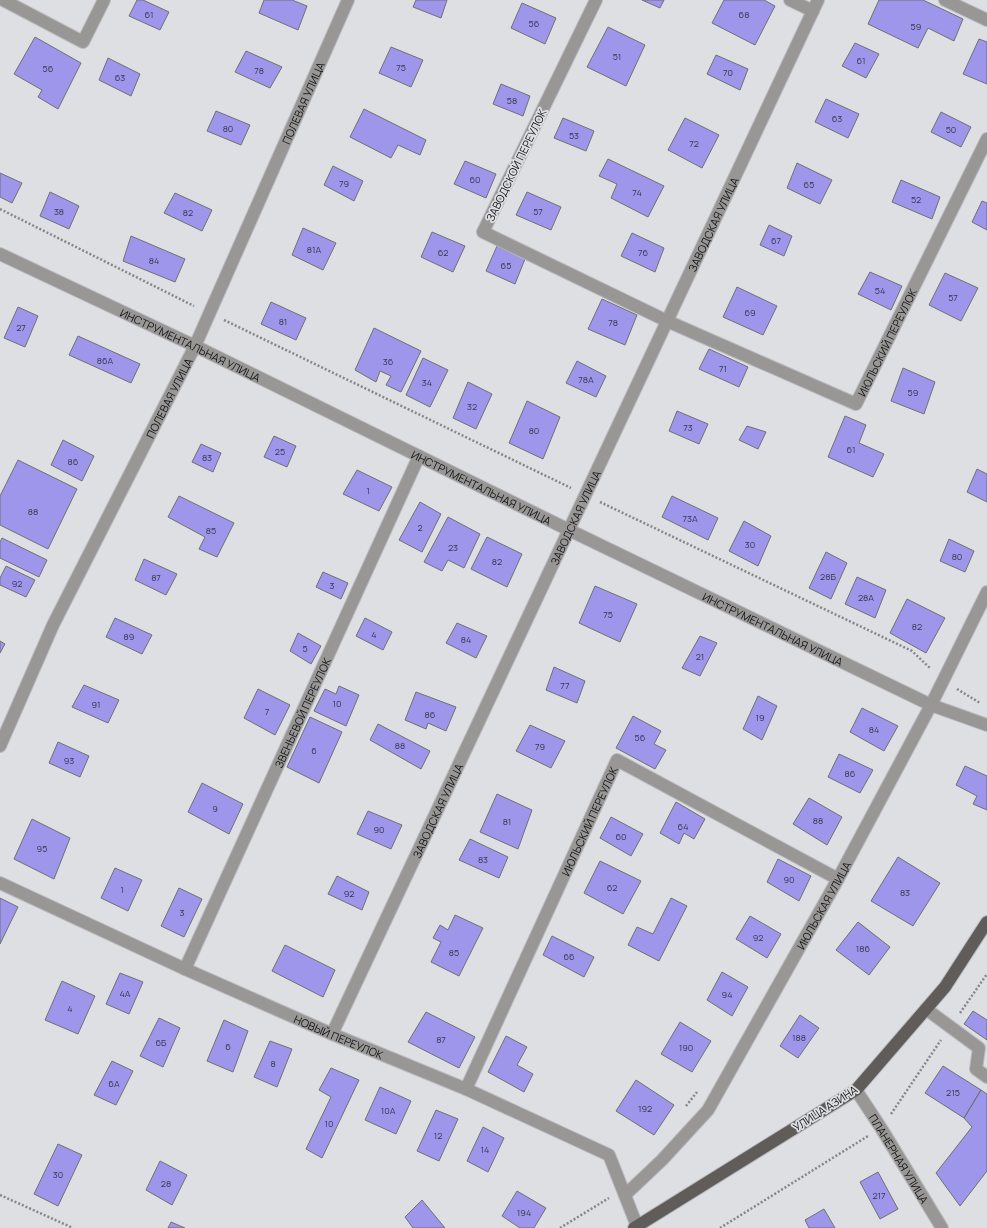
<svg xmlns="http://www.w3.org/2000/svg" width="987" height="1228" viewBox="0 0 987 1228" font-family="Manrope,sans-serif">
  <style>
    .building { fill: #9d96eb; stroke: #707074 }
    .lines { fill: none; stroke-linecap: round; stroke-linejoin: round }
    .lane-casing { stroke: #babbbf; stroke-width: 14 }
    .street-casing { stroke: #babbbf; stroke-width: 14 }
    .primary-casing { stroke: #babbbf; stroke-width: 14 }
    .path { stroke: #86868a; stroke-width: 2.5; stroke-dasharray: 2 2; stroke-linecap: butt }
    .lane { stroke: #999796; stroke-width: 12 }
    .street { stroke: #999796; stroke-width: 12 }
    .primary { stroke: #5f5c5a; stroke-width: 12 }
    .labels { text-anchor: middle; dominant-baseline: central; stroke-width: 3.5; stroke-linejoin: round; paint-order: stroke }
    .number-label { font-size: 9px; fill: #38374e }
    .street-label { font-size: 11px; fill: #171719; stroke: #dedfe3 }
  </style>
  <rect width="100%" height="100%" fill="#dedfe3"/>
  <!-- building -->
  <path class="building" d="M137,0H143L169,12L160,30L129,16Z
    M264,0H292L307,6L298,30L259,13Z
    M416,0H447L441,18L413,7Z
    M642,0H664L660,8Z
    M724,0H764L775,6L755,45L712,23Z
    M879,0H923L963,19L954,41L928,28L918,48L868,24Z
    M522,3L556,18L545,44L511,28Z
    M608,27L645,45L626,86L587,67Z
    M35,37L81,63L58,109L38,97L42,90L14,74Z
    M979,39L987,42V84L963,74Z
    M855,43L879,54L866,78L842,66Z
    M391,47L423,60L411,87L379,73Z
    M246,51L282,67L270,88L235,72Z
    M716,55L748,69L740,90L707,74Z
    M108,58L140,74L131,96L99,80Z
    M501,84L530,96L523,116L493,104Z
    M826,99L859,114L848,138L815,122Z
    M364,109L426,140L420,155L398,145L391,158L350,137Z
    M216,111L250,125L241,145L207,131Z
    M941,112L971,127L961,147L931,132Z
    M563,118L594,131L586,151L554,138Z
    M685,118L719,135L702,168L668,150Z
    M608,159L664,186L648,217L611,198L617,184L599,176Z
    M465,161L496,174L486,198L454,184Z
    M797,163L832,180L820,204L787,188Z
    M333,166L363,181L354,201L324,185Z
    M0,173L22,183L12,203L0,197Z
    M901,180L940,197L932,219L892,202Z
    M50,192L79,206L69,229L40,216Z
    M527,192L561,207L551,230L516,215Z
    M175,193L212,210L202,231L164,213Z
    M982,201L987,203V230L972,222Z
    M769,225L792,236L784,256L760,245Z
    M303,228L336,243L323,270L292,255Z
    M432,232L465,246L453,272L421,257Z
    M632,233L664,248L655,272L621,256Z
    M131,236L185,259L175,282L123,261Z
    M497,246L525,259L515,284L486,271Z
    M870,272L902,286L891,310L858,294Z
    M945,273L978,288L961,321L929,305Z
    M737,287L777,306L763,335L723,317Z
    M602,299L637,315L625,345L588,329Z
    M271,302L306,318L296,340L261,324Z
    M18,307L38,316L25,347L4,338Z
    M374,328L421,351L401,392L386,385L391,376L380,371L376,382L355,370Z
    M78,336L140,364L131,383L69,355Z
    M709,349L748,367L739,387L699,369Z
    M423,358L448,370L430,407L406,395Z
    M577,361L606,376L596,397L566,383Z
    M903,368L935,382L924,414L891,401Z
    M468,382L492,394L476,429L453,418Z
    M527,401L560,417L543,459L509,443Z
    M677,411L708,424L699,444L669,431Z
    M845,416L866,425L859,443L884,454L873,477L828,457Z
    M747,426L766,432L758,449L739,440Z
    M274,436L296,446L287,467L264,457Z
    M63,440L94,456L82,481L51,465Z
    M201,444L221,453L213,472L192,462Z
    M18,460L77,489L48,549L0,525V496Z
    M977,469L987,474V502L967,492Z
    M357,470L392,487L379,511L343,494Z
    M179,496L234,523L217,557L199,549L205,537L168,517Z
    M672,496L718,518L708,540L662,517Z
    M420,502L441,514L422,552L399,540Z
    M448,517L480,534L464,568L448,560L442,571L424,562Z
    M744,521L771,536L758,566L729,551Z
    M487,537L522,554L507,587L471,569Z
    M2,538L47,560L39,577L0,558V542Z
    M949,539L974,551L965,572L940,561Z
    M826,552L847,563L831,599L809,588Z
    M144,559L177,574L166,595L135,580Z
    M6,566L35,580L26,597L0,585V578Z
    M323,572L348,583L341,599L316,587Z
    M857,577L886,590L875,618L845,604Z
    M595,586L637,604L620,642L579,623Z
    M907,599L945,618L926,653L890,633Z
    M115,618L152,635L142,654L106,637Z
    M365,618L392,632L383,650L356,636Z
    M457,623L487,636L476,658L446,643Z
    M298,633L321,646L311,664L290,651Z
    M700,636L717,643L700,676L682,668Z
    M0,641L5,644L0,653Z
    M554,667L585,681L577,703L546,690Z
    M84,685L119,700L108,723L72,707Z
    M339,686L359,695L346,726L314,711L325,689L336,694Z
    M258,689L290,705L275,735L244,718Z
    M416,692L456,707L446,731L428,723L426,729L405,720Z
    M758,696L777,706L762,740L743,729Z
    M862,708L898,726L884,751L850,732Z
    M633,716L661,731L654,744L666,750L655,769L616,748Z
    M310,717L342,732L319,783L287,767Z
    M378,724L430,751L421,769L370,740Z
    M530,725L565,741L551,768L516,751Z
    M58,742L89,756L80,777L49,763Z
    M839,754L873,770L860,793L828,777Z
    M965,766L987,776V810L973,804L977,796L956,785Z
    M202,783L243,804L229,834L188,812Z
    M497,794L532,810L518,849L480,832Z
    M809,798L842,817L827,845L793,824Z
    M676,802L705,819L694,839L684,833L679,844L660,833Z
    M368,811L402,825L391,849L357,834Z
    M611,817L643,834L631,856L600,838Z
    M32,819L70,838L54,879L14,859Z
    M470,839L508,857L499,878L459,860Z
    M898,857L940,883L913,926L871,901Z
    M778,859L811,876L799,901L767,882Z
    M600,861L641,881L623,914L584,893Z
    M115,868L142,880L128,911L101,898Z
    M337,876L369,892L362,910L328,894Z
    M179,888L202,899L184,937L161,926Z
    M0,898L18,907L0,944Z
    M671,898L687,906L659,961L628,945L637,927L653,934Z
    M455,915L483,928L459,976L431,962L441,942L433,938L440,925L448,930Z
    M750,916L781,934L767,958L736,939Z
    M858,922L890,947L869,975L836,950Z
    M552,936L594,957L584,977L543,955Z
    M285,945L335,970L323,997L272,971Z
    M722,972L748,987L732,1016L707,1000Z
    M120,973L143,982L129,1014L106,1004Z
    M62,981L95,996L78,1034L45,1020Z
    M973,1011L987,1020V1040L964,1024Z
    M426,1012L475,1037L459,1068L408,1042Z
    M800,1015L819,1028L798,1058L780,1046Z
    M159,1018L180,1028L163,1067L140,1056Z
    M224,1020L248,1031L233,1072L207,1061Z
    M680,1022L711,1041L692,1072L661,1054Z
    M506,1036L527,1047L517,1065L533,1074L524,1092L488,1072Z
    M270,1041L292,1049L277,1087L254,1077Z
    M112,1061L133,1071L116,1105L94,1095Z
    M943,1066L981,1090L964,1118L925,1093Z
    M331,1068L359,1080L322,1158L306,1149L331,1097L319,1090Z
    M636,1080L674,1105L654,1135L616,1111Z
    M380,1087L411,1101L396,1134L365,1120Z
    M981,1090L987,1094V1171L960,1206L936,1173L972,1127L964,1118Z
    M436,1110L458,1119L439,1161L417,1151Z
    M483,1127L504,1138L488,1172L467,1161Z
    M58,1144L82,1155L58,1206L34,1194Z
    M160,1161L187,1175L172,1205L146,1190Z
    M878,1172L898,1209L880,1219L860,1182Z
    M517,1191L546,1208L534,1228H520L502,1216Z
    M422,1200L445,1228H413L405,1217Z
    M824,1209L835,1228H809L805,1220Z
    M171,1222L185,1228H168Z"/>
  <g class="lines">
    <defs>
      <path id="lane" d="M926,1009L979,1048L976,1069L987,1077"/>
      <g id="street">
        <path d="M3,0L83,42L104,0"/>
        <path id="s1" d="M596,0L483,232L667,321L856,404L987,139"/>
        <path d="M790,0L813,11"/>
        <path d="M945,0L987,20"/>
        <path id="s2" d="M0,254L195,346L569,530L931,705L987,725"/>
        <path id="s3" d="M0,746L53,625L195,346L348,0"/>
        <path id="s4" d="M0,883L185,969L332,1034L466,1089L609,1155L637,1226"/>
        <path id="s5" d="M185,969L419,456"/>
        <path id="s6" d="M332,1034L818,0"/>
        <path id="s7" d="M466,1089L617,760L838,879"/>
        <path id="s8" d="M856,1090L881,1128L942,1228"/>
        <path id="s9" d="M625,1195L662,1160L708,1110L838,879L931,705L987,592"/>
      </g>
      <path id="primary" d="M634,1228L856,1090L945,987L987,922"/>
    </defs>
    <!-- lane casing -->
    <use href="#lane" class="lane-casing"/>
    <!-- street casing -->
    <use href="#street" class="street-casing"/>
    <!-- primary casing -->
    <use href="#primary" class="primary-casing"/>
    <!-- path -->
    <path class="path" d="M0,209L194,306
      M224,320L571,488
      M600,502L912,651L931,669
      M957,689L980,703
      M960,1013L987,974
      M686,1106L697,1092
      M891,1114L941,1040
      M0,1195L73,1228
      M560,1228L609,1198
      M720,1228L868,1136"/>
    <!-- lane -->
    <use href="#lane" class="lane"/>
    <!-- street -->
    <use href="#street" class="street"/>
    <!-- primary -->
    <use href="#primary" class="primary"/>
  </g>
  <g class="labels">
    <!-- number labels -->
    <g class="number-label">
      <text x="149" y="14">61</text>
      <text x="744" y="14">68</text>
      <text x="534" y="23">56</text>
      <text x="916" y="26">59</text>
      <text x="617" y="56">51</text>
      <text x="861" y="60">61</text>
      <text x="401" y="67">75</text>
      <text x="48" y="68">56</text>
      <text x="259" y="70">78</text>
      <text x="728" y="72">70</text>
      <text x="120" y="77">63</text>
      <text x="512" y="100">58</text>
      <text x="837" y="118">63</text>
      <text x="228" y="128">80</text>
      <text x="951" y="129">50</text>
      <text x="574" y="135">53</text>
      <text x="694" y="143">72</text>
      <text x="475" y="179">60</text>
      <text x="344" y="183">79</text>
      <text x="809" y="184">65</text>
      <text x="637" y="192">74</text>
      <text x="916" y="199">52</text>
      <text x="59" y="211">38</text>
      <text x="538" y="211">57</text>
      <text x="188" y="212">82</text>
      <text x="776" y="240">67</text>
      <text x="314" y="249">81А</text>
      <text x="443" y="252">62</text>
      <text x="643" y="252">76</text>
      <text x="154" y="260">84</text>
      <text x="506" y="265">65</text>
      <text x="880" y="290">54</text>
      <text x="953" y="297">57</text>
      <text x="750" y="312">69</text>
      <text x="283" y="321">81</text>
      <text x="613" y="322">78</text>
      <text x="21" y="327">27</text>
      <text x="105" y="360">86А</text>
      <text x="388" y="361">36</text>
      <text x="723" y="368">71</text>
      <text x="586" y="379">78А</text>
      <text x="427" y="382">34</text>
      <text x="913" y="392">59</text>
      <text x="472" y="406">32</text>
      <text x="688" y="427">73</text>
      <text x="534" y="430">80</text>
      <text x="851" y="449">61</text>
      <text x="280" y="451">25</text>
      <text x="207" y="457">83</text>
      <text x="73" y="461">86</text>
      <text x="368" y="490">1</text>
      <text x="33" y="511">88</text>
      <text x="690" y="518">73А</text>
      <text x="420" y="527">2</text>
      <text x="211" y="530">85</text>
      <text x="750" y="544">30</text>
      <text x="453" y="547">23</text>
      <text x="957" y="556">80</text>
      <text x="497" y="561">82</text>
      <text x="828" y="576">28Б</text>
      <text x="156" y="577">87</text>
      <text x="17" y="583">92</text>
      <text x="332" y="585">3</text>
      <text x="866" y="597">28А</text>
      <text x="608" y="614">75</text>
      <text x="917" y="626">82</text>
      <text x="374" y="634">4</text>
      <text x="129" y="636">89</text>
      <text x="466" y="639">84</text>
      <text x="305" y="648">5</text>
      <text x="700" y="656">21</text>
      <text x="565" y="685">77</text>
      <text x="337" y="703">10</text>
      <text x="96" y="704">91</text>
      <text x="267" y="711">7</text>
      <text x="430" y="714">86</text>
      <text x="760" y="717">19</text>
      <text x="874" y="729">84</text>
      <text x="640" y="737">56</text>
      <text x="400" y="745">88</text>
      <text x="540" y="746">79</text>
      <text x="314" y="750">6</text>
      <text x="69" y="760">93</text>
      <text x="850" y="773">86</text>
      <text x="215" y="808">9</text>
      <text x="818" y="820">88</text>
      <text x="507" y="821">81</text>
      <text x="683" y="826">64</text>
      <text x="379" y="829">90</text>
      <text x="621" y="836">60</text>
      <text x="42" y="848">95</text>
      <text x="483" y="859">83</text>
      <text x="789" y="879">90</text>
      <text x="612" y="887">62</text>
      <text x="122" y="889">1</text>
      <text x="905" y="892">83</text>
      <text x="349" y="893">92</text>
      <text x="182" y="912">3</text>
      <text x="758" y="937">92</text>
      <text x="863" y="948">186</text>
      <text x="454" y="952">85</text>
      <text x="569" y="956">66</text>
      <text x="125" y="993">4А</text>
      <text x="727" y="994">94</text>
      <text x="70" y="1008">4</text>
      <text x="799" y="1037">188</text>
      <text x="441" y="1039">87</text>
      <text x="161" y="1042">6Б</text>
      <text x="228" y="1046">6</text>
      <text x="686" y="1047">190</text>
      <text x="273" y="1063">8</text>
      <text x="114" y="1083">6А</text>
      <text x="953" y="1092">215</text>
      <text x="645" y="1108">192</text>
      <text x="388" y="1110">10А</text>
      <text x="329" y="1123">10</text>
      <text x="438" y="1135">12</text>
      <text x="485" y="1149">14</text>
      <text x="58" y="1174">30</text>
      <text x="166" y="1183">28</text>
      <text x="879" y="1195">217</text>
      <text x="524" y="1212">194</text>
    </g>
    <!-- street labels -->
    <g class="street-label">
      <text stroke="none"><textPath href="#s3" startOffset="711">ПОЛЕВАЯ УЛИЦА</textPath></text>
      <text transform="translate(516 165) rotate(-64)">ЗАВОДСКОЙ ПЕРЕУЛОК</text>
      <text stroke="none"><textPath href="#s6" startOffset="895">ЗАВОДСКАЯ УЛИЦА</textPath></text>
      <text stroke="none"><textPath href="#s1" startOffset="738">ИЮЛЬСКИЙ ПЕРЕУЛОК</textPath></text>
      <text stroke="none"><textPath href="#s2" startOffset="211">ИНСТРУМЕНТАЛЬНАЯ УЛИЦА</textPath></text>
      <text stroke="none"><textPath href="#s3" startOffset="387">ПОЛЕВАЯ УЛИЦА</textPath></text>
      <text stroke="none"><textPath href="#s2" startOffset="535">ИНСТРУМЕНТАЛЬНАЯ УЛИЦА</textPath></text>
      <text stroke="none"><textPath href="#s6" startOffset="571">ЗАВОДСКАЯ УЛИЦА</textPath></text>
      <text stroke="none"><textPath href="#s2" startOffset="859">ИНСТРУМЕНТАЛЬНАЯ УЛИЦА</textPath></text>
      <text stroke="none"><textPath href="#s5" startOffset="282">ЗВЕНЬЕВОЙ ПЕРЕУЛОК</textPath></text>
      <text stroke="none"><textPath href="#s6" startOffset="247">ЗАВОДСКАЯ УЛИЦА</textPath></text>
      <text stroke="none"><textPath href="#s7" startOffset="295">ИЮЛЬСКИЙ ПЕРЕУЛОК</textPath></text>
      <text stroke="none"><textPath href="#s9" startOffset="354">ИЮЛЬСКАЯ УЛИЦА</textPath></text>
      <text stroke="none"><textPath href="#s4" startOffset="372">НОВЫЙ ПЕРЕУЛОК</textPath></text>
      <text transform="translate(825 1108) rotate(-33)">УЛИЦА АЗИНА</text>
      <text stroke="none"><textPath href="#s8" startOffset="81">ПЛАНЕРНАЯ УЛИЦА</textPath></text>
    </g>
  </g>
</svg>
